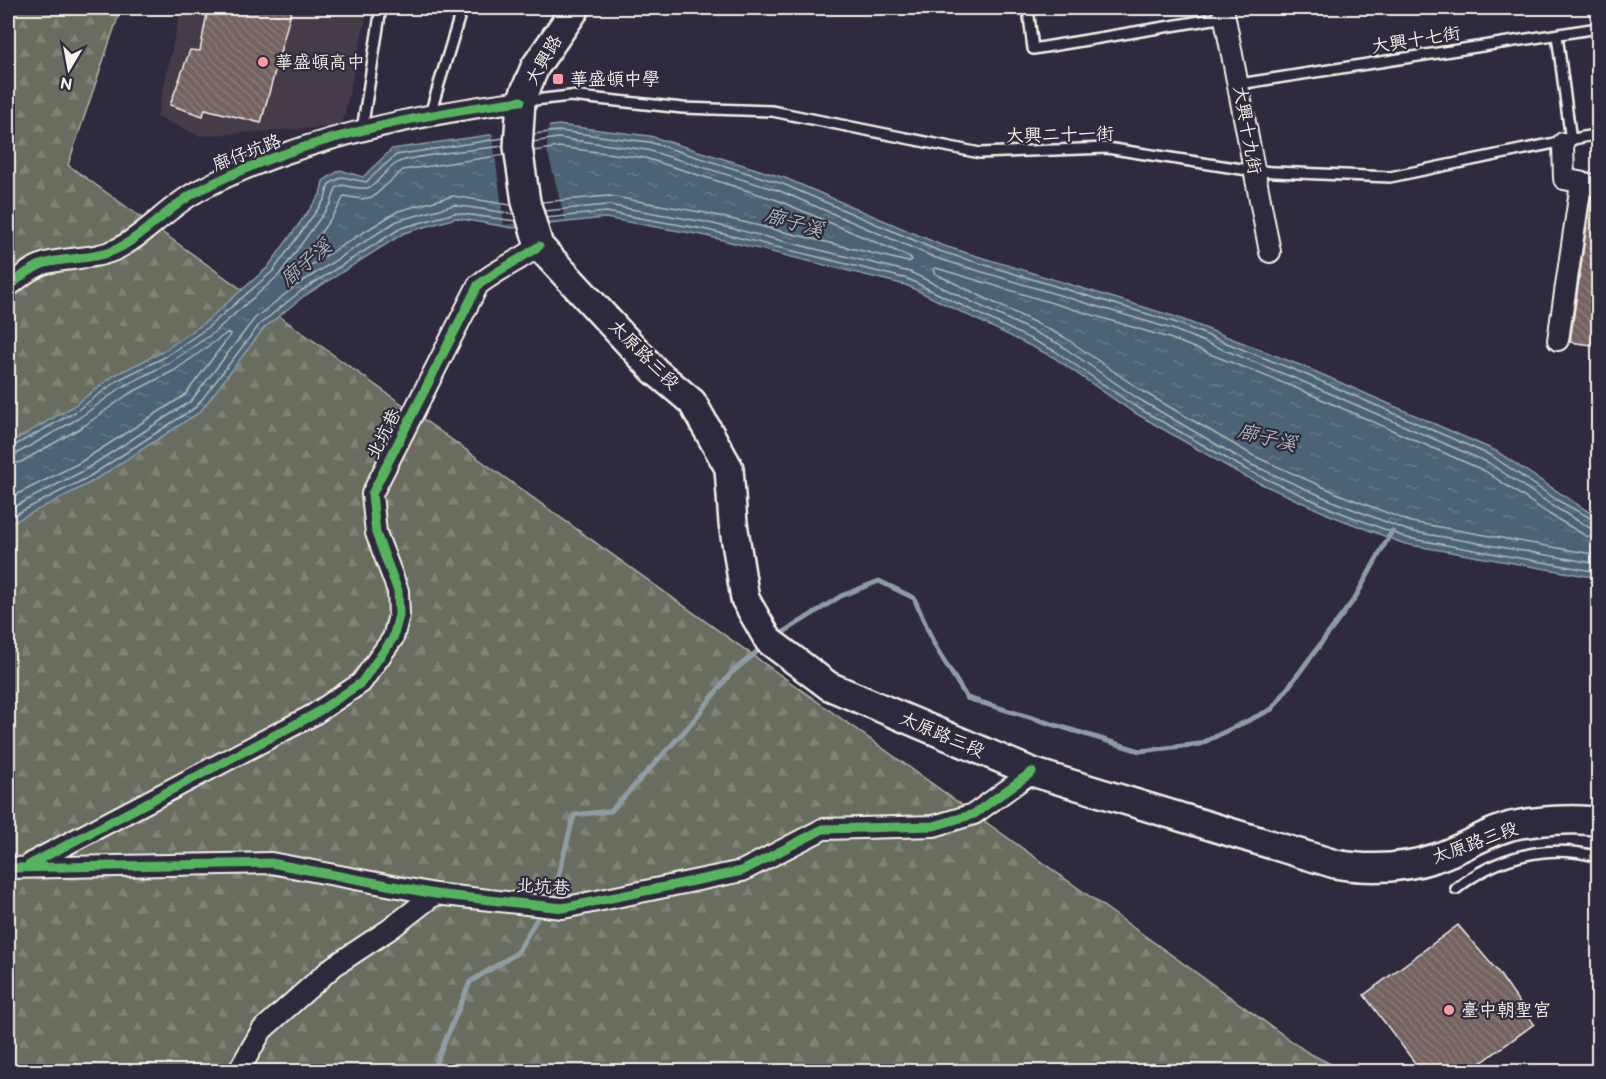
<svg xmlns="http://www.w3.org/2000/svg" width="1606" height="1079" viewBox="0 0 1606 1079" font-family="'Balsamiq Sans','LXGW WenKai TC',sans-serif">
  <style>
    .built { fill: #443b48 }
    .forest { fill: url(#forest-firs); stroke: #aeafa4; stroke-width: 1.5 }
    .water { fill: url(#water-ripples); stroke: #8f9ca3; stroke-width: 1.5 }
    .pier { fill: #2f2a3d }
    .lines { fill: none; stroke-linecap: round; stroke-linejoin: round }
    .shore { stroke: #b0b9ba; stroke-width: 1.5 }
    .stream { stroke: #8f9ca3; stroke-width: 5 }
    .building { fill: url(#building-back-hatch); stroke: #f4f1e8; stroke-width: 1.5 }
    .service-casing { stroke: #f4f1e8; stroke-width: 14 }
    .minor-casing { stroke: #f4f1e8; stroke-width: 24 }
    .secondary-casing { stroke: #f4f1e8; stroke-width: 32 }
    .service { stroke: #2f2a3d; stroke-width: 9 }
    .minor { stroke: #2f2a3d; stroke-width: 20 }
    .secondary { stroke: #2f2a3d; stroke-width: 27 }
    .cycleway-casing { stroke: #2f2a3d; stroke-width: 13 }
    .cycleway { stroke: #56b35d; stroke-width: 9 }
    .poi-dot { fill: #ff9aa2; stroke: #2f2a3d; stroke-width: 2 }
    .labels { text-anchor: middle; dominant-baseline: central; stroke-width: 4.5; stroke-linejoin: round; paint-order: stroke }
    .street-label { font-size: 18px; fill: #f4f1e8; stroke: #2f2a3d }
    .poi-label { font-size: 18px; fill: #f4f1e8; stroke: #2f2a3d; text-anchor: start }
    .water-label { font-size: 20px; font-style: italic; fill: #b0b9ba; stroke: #2f2a3d }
  </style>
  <defs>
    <pattern id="forest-firs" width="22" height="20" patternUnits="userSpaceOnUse" patternTransform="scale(1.5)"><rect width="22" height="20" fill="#696d5f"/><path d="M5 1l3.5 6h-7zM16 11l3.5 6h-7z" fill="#7f8276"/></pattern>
    <pattern id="water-ripples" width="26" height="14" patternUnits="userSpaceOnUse" patternTransform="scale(1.5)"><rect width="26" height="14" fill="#4b6475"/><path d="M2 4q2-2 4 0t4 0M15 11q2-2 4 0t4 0" fill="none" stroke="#667b89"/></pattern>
    <pattern id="building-back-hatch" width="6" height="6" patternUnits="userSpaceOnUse" patternTransform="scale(1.5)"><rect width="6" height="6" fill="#756261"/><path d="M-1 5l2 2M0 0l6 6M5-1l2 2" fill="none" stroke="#897978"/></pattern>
  </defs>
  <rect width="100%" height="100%" fill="#2f2a3d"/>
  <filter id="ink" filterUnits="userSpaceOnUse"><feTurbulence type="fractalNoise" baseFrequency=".0167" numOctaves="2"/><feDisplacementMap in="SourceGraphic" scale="12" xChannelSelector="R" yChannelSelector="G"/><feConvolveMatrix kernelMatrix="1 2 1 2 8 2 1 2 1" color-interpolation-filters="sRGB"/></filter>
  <g filter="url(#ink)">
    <!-- built -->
    <path class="built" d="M181,8H368L342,126L200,136L157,117Z"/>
    <!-- forest -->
    <path class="forest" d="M8,8H121L68,165L1307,1052L1344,1071H8Z"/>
    <!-- water -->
    <path class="water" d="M558,125L650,136L785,178L941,245L1176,317L1305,367L1496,451L1598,518V578L1405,544L1332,516L1244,476L1130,410L1053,357L906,285L702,235L605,218L512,228L456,218L404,233L304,296L264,328L200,412L90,483L8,525V444L72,407L115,375L162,352L203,324L268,267L320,195L323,181L340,170L363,177L392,149Z"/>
    <!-- pier -->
    <path class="pier" d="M549,123L547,150L565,219L504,225L492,131Z"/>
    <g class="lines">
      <!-- shore -->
      <path class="shore" d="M534,134L558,131L649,142L783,184L939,251L1174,322L1302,373L1492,456L1557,500L1598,522
        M533,142L558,138L647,150L780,191L936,258L1172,329L1299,380L1489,463L1553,506L1590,528L1598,530
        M534,151L559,147L645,158L777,200L910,257L912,260L908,262L706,213L609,196L542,202
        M504,155L403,170L373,197L362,199L344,196L338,208L294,271L298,273L398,211L453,196L511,205
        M544,211L608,205L705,222L910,272L1059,344L1137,398L1250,464L1337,503L1409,531L1598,564
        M546,218L606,212L703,229L908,279L1055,351L1133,405L1247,470L1334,510L1407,538L1598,572
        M8,449L75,412L118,380L165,357L207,328L273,271L325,199L329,184L342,177L366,182L396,155L504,138
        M8,456L16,454L79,418L122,387L169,363L212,334L279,275L331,203L336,188L343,185C381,195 370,181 397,163C407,156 486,148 503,146
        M8,465L21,462L84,426L127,395L175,370L227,333L231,334L185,395L79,463L8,499
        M8,510L83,471L191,401L255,318L297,285L397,221L454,205L514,214
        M8,518L87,478L196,407L260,324L301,291L401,228L455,213L516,221
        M1598,539L1586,536L1549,514L1485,471L1296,388L1169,338L936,268L933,269L934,273L1064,337L1142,391L1254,456L1341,495L1411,522L1598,555"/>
      <!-- stream -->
      <path class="stream" d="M776,637L841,596L879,581L914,598L935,646L967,698L1140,751L1200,744L1272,709L1355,598L1392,531
        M547,902L555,888L574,815L611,811L690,725L731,673L764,646
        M432,1072L470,982L517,953L542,910"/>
    </g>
    <!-- building -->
    <path class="building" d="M208,8H292L261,123L205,109L203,116L170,105L190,50L200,51Z
      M1591,197L1599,198V346L1570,342Z
      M1458,925L1498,972L1534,1024L1470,1071H1421L1364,995Z"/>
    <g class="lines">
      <defs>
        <path id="service" d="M1028,8L1033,49L1225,17
          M1557,35L1571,141
          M1239,84L1598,28
          M526,101L570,96L683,108L772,111L980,153L1107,148L1254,171L1390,177L1598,134
          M430,114L462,8
          M362,130L381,8
          M1456,889C1496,856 1549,843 1598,857"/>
        <path id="minor" d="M1223,8L1270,252
          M1563,143L1564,179L1598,186
          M8,287C18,279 32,267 46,263C69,257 94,260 117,249C147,234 169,206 198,191C294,140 414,115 521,101
          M1558,340L1581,184
          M31,863L313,715L361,683L393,638L399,615L398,591L376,533L372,494L478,285C498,269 519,261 539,246
          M8,868L271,863L435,894L563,908L742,871L823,829L934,826L974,814L1032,772
          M238,1072L262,1030L299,997L334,966L390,929L435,894"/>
        <path id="secondary" d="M576,8L535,67L521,101L518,147L526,202L539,246L655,371L692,402L729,468L733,523L745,599L769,641L829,686L1032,772L1335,864C1369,870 1402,869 1435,858C1461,850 1485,833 1511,826C1533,821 1577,817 1598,822"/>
      </defs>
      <!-- service casing -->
      <use href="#service" class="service-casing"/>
      <!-- minor casing -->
      <use href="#minor" class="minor-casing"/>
      <!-- secondary casing -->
      <use href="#secondary" class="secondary-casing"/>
      <!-- service -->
      <use href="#service" class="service"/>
      <!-- minor -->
      <use href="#minor" class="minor"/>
      <!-- secondary -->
      <use href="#secondary" class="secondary"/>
      <defs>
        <path id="cycleway" d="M8,287C18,279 32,267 46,263C69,257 94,260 117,249C147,234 169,206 198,191C294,140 414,115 521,101
          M29,865L313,715L361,683L393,638L399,615L398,591L376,533L372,494L478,285C498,269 519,261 539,246
          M8,868L271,863L435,894L563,908L742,871L823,829L934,826L974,814L1032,772"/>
      </defs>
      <!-- cycleway casing -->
      <use href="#cycleway" class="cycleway-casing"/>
      <!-- cycleway -->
      <use href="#cycleway" class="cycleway"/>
    </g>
  </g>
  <!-- markers -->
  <g class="poi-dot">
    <circle cx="263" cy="62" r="6"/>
    <rect x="552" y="73" width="12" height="12" rx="3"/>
    <circle cx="1449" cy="1010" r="6"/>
  </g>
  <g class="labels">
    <!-- street labels -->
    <g class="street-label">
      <text transform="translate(1416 40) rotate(-9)">大興十七街</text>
      <text transform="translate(544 60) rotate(-60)">大興路</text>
      <text transform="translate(1247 130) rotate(80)">大興十九街</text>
      <text transform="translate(1060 135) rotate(-1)">大興二十一街</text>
      <text transform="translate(247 153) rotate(-21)">廍仔坑路</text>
      <text transform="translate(644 355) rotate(45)">太原路三段</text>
      <text transform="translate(384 434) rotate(-63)">北坑巷</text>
      <text transform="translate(942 735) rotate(23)">太原路三段</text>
      <text transform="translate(1475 843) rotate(-20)">太原路三段</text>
      <text transform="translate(543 887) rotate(3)">北坑巷</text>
    </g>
    <!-- poi labels -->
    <g class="poi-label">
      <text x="275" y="62">華盛頓高中</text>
      <text x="570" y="79">華盛頓中學</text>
      <text x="1461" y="1010">臺中朝聖宮</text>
    </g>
    <!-- water labels -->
    <g class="water-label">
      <text transform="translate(794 223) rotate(16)">廍子溪</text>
      <text transform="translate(306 263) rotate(-40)">廍子溪</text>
      <text transform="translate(1267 438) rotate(14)">廍子溪</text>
    </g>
  </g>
  <!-- margin -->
  <rect width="1606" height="1079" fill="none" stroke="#2f2a3d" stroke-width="30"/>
  <rect x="15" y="15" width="1576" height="1049" fill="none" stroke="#f4f1e8" stroke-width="2" filter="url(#ink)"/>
  <!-- north arrow -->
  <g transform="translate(69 69) rotate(190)" stroke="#2f2a3d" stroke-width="4.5" paint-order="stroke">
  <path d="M0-4.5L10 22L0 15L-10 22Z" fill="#f4f1e8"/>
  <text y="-9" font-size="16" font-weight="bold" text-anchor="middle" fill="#f4f1e8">N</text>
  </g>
</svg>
